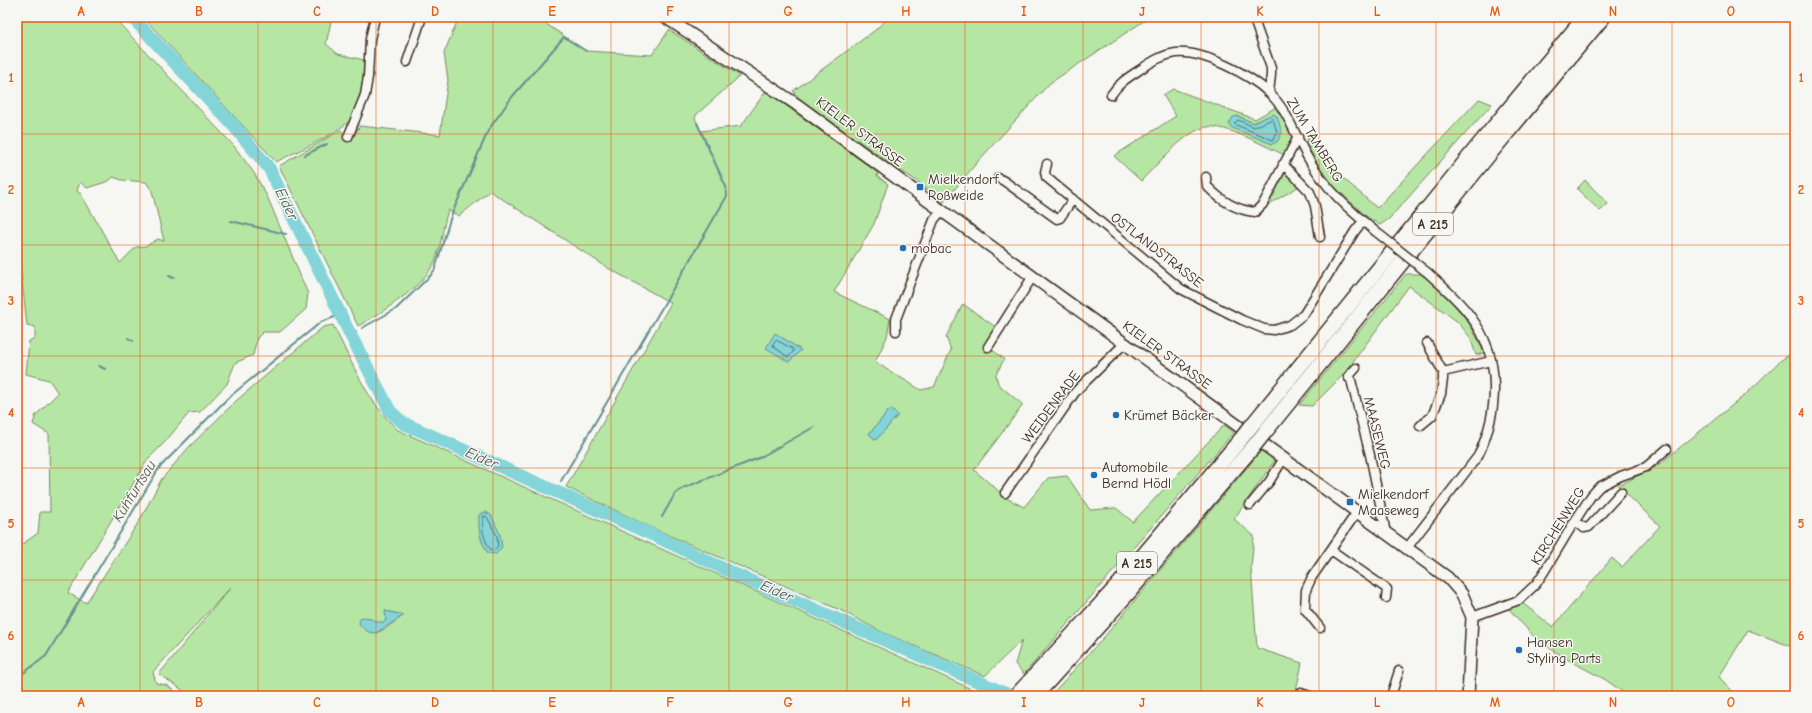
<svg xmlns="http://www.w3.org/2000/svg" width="1812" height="713" viewBox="0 0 1812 713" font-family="'Comic Neue',sans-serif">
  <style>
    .green { fill: #b6e6a4; stroke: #788861; fill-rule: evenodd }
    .water { fill: #83d5d9; stroke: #66918e }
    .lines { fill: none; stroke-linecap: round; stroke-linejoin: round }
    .shore { stroke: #586e69; stroke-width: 1 }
    .stream { stroke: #66918e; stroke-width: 2 }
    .river { stroke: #83d5d9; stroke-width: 13 }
    .street-casing { stroke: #3b2a1e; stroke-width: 11 }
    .secondary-casing { stroke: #3b2a1e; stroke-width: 14 }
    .highway-casing { stroke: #3b2a1e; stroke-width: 17 }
    .street { stroke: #f6f6f2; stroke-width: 8 }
    .secondary { stroke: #f6f6f2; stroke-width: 11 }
    .highway { stroke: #f6f6f2; stroke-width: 14 }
    .street-bridge-casing { stroke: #3b2a1e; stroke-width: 11; stroke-linecap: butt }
    .highway-bridge-casing { stroke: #3b2a1e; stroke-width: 17; stroke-linecap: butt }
    .street-bridge { stroke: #f6f6f2; stroke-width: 8 }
    .highway-bridge { stroke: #f6f6f2; stroke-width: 14 }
    .grid { fill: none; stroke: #e8590c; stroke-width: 1; stroke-opacity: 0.55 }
    .poi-dot { fill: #1f6fb2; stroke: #f6f6f2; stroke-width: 1.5 }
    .labels { text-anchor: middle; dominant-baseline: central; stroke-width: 3; stroke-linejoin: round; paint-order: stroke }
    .shield { fill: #f6f6f2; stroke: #73675e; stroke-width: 1 }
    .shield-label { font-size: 13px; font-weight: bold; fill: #3b2a1e }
    .street-label { font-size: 14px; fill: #3b2a1e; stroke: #f6f6f2 }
    .poi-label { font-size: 14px; fill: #3b2a1e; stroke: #f6f6f2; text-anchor: start }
    .water-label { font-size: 15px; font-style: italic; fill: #4d554d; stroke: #f6f6f2 }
    .neatline { fill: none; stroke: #e8590c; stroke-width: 1.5 }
    .grid-label { font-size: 13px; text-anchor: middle; font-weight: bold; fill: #e8590c }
  </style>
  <rect width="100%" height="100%" fill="#f6f6f2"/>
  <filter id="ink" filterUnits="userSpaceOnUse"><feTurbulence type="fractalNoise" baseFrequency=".025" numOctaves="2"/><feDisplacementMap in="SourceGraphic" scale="8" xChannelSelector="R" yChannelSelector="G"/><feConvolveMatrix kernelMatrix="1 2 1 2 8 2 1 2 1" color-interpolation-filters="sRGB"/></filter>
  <g filter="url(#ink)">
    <!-- green -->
    <path class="green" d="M17,17H113L234,146L254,173L267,196L308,294L306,309L280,332H263L257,338L253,355L235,363L227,384L200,412L189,413L165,442L148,459L68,593L86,603L140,520L161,480L188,448L237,400L323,327L333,325C352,362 367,402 398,430L978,692L964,696H191L159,674L231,587L153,672L156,683L166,685L183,696H17V548L38,533L40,512H50L49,434L33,424L36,415L58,393L49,380L26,374L29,341L35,338V327L27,325L17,237ZM113,177L122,180L146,182L152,191L164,241L158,239L146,246L136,247L120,263L81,194L77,191L80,182L87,188L109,181ZM487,512L493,521L488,553L481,539V513ZM385,611L404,615L385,629L376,633L367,617L375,622L382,623L386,620Z
      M143,17H332L326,44L338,54L364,60C364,73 361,107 353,117C339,134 297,151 276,162Z
      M459,17H536L586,51L652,55L669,30L740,76L697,114L695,118L701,131L741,126L766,91L878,173L877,176L888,184L874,224L834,292L890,319L887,337L875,362L921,390L934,387L951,350L946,337L963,304L997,328L990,348L1004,359L996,375L998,384L1023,405L974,470L1008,499L1024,507L1048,478L1067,476L1090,510L1116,508L1133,522L1224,425L1234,432L1024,674L1015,664L1022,640L985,676L882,632L840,610L648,526L566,487L671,303L608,268L490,191L459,216L448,210C443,226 441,246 435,261C424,287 381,313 358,326L279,166L341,130L351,141L360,126L440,135L448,80L444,53ZM890,409L898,415L876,440L869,434Z
      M889,17H1150L1050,83L980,159L943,203L920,183L895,167L800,99L793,91L874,31Z
      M1173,89L1255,119L1280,105L1298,137L1287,156C1268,148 1226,124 1207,127C1187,129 1155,167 1141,181L1114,156L1176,116L1163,95ZM1273,114L1272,144L1238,116L1253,123Z
      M1479,99L1492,104L1389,219L1380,225L1366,216L1328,181L1306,144L1308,138L1326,163L1377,208Z
      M1283,164L1303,184L1259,210Z
      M1585,180L1608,204L1600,211L1577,189Z
      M1406,274H1420C1451,294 1470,320 1484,353L1476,355L1470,337L1458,322L1409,286L1343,375L1312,406L1299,405Z
      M1795,351V648L1748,630L1719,677L1737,696H1628L1606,680L1572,662L1538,641L1508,608L1521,602L1553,627L1612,558L1622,567L1660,526L1618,486L1657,466L1745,395L1780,361Z
      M1261,451L1275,460L1234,519L1254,536L1251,568L1257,648L1302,663L1295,696L1051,695L1105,636Z"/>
    <!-- water -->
    <path class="water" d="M1273,114L1277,116L1282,133L1277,142L1272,144L1232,128L1229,124L1233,117L1238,116L1253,123Z
      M775,333L801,350L789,362L766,348Z
      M890,409L898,415L876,440L869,434Z
      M484,512L491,515L500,534L502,547L496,554L488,553C480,541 478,529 479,515Z
      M385,611L404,615L376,633L368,632L359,624L360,618C368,614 374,624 384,622L386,620Z"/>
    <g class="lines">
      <!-- shore -->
      <path class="shore" d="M1273,119L1277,132L1273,140L1234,124L1238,120L1254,127Z
        M776,340L793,349V352L788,357L774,347L773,345Z
        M484,516L487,517L497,536L498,546L494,550H491C484,540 480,527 484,516Z"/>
      <!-- stream -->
      <path class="stream" d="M305,155L327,144
        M231,221L286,234
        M169,276L174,278
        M362,328L396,309L431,275L435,269L451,216L489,129L512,97L564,37L586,51
        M350,334L356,332
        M128,338L133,341
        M99,366L105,369
        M561,481L727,196L726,187L697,123
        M662,517L675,494L683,488L759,458L814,427
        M17,678L46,656L159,468L228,398L321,322L340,315"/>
      <!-- river -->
      <path class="river" d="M132,17L233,125L269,168L350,334L390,411L403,423L653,535L737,575L1011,696"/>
      <defs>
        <path id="street" d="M1253,17L1271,68V75L1269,92
          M407,62L422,17
          M1111,95C1118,84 1127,78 1138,71C1150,63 1161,55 1176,53C1202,50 1251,75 1269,93C1288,110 1295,136 1308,158C1326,189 1347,208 1375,231
          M348,137L365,95L368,77L370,39L375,17
          M1047,164L1045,172L1046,177L1181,289L1242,320L1264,329L1274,330L1290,325L1304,314L1355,231L1363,221
          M1283,164L1310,192L1315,206L1320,237
          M1206,177L1207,186C1220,200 1235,210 1255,212L1263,204L1298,137
          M998,178L1004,181L1057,219L1060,218L1073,199
          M896,331V319L934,220L942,210
          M988,347L1033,276
          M1356,368L1348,377L1351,380L1370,455L1386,533
          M1443,372L1491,361
          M1420,426L1432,416L1441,394L1443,379V372L1427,343
          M1005,493L1076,391L1125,343
          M1250,505L1269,482L1284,458
          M1575,521L1584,528L1589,527L1621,492
          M1407,548L1478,456C1499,412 1502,357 1471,317C1459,300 1443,287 1428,273
          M1331,550L1387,589L1386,598
          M1472,617L1519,600L1536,584L1544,572L1573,524L1591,496L1599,487L1621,476L1646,467L1667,449
          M1320,628L1305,609L1306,590L1312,577L1357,512
          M1301,693L1310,696
          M1391,696L1399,671"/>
        <path id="secondary" d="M665,17L796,104L898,179L1448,578L1462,594L1472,617L1468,696"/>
        <path id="highway" d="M1253,424L1478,146L1585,17
          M1265,432L1487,157L1603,17
          M1016,696L1120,583L1241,439
          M1035,696L1130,591L1253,447"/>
      </defs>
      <!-- street casing -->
      <use href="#street" class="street-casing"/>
      <!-- secondary casing -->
      <use href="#secondary" class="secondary-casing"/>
      <!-- highway casing -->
      <use href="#highway" class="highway-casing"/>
      <!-- street -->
      <use href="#street" class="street"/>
      <!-- secondary -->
      <use href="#secondary" class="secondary"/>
      <!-- highway -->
      <use href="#highway" class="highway"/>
      <defs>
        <path id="street-bridge" d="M1375,231L1428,273"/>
        <path id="highway-bridge" d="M1241,439L1253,424
          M1253,447L1265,432"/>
      </defs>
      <!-- street-bridge casing -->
      <use href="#street-bridge" class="street-bridge-casing"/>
      <!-- highway-bridge casing -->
      <use href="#highway-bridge" class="highway-bridge-casing"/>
      <!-- street-bridge -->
      <use href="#street-bridge" class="street-bridge"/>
      <!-- highway-bridge -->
      <use href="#highway-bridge" class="highway-bridge"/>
    </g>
  </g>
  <!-- grid -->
  <path class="grid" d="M140,17V696M258,17V696M376,17V696M493,17V696M611,17V696M729,17V696M847,17V696M965,17V696M1083,17V696M1201,17V696M1319,17V696M1436,17V696M1554,17V696M1672,17V696M17,134H1795M17,245H1795M17,356H1795M17,468H1795M17,580H1795"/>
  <!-- markers -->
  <g class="poi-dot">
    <rect x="916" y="183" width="8" height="8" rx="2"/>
    <circle cx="903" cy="248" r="4"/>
    <circle cx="1116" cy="415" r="4"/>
    <circle cx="1094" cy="475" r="4"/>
    <rect x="1346" y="498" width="8" height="8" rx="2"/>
    <circle cx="1519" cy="650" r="4"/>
  </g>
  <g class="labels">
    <!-- shield labels -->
    <g class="shield">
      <rect x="1413" y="213" width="40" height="22" rx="3"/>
      <rect x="1117" y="552" width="40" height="22" rx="3"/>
    </g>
    <g class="shield-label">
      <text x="1433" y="224">A 215</text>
      <text x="1137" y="563">A 215</text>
    </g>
    <!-- street labels -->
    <g class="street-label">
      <text transform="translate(860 132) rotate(37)">KIELER STRASSE</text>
      <text transform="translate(1315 140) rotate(59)">ZUM TAMBERG</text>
      <text transform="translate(1157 250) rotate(38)">OSTLANDSTRASSE</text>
      <text transform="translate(1167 355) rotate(36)">KIELER STRASSE</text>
      <text transform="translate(1051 407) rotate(-53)">WEIDENRADE</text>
      <text transform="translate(1377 433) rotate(76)">MAASEWEG</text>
      <text transform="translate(1558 526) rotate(-58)">KIRCHENWEG</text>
    </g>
    <!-- poi labels -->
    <g class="poi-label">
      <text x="928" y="179">Mielkendorf<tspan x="928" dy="16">Roßweide</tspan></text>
      <text x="911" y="248">mobac</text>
      <text x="1124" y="415">Krümet Bäcker</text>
      <text x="1102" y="467">Automobile<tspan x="1102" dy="16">Bernd Hödl</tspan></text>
      <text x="1358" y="494">Mielkendorf<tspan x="1358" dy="16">Maaseweg</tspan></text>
      <text x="1527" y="642">Hansen<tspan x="1527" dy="16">Styling Parts</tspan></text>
    </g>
    <!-- water labels -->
    <g class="water-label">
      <text transform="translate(287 204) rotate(64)">Eider</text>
      <text transform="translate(482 458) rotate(24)">Eider</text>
      <text transform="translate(134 491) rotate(-58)">Kuhfurtsau</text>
      <text transform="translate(777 591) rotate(24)">Eider</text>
    </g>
  </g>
  <!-- margin -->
  <rect width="1812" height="713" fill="none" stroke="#f6f6f2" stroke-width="44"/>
  <rect x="22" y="22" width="1768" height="669" class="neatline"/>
  <g class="grid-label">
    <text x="81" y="16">A</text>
    <text x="199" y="16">B</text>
    <text x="317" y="16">C</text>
    <text x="435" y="16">D</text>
    <text x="552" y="16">E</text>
    <text x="670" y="16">F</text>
    <text x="788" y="16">G</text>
    <text x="906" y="16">H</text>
    <text x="1024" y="16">I</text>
    <text x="1142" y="16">J</text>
    <text x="1260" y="16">K</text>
    <text x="1377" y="16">L</text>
    <text x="1495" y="16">M</text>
    <text x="1613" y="16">N</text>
    <text x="1731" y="16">O</text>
    <text x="11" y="82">1</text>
    <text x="1801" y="82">1</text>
    <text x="11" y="194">2</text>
    <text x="1801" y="194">2</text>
    <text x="11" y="305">3</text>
    <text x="1801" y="305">3</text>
    <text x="11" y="417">4</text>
    <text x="1801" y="417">4</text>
    <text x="11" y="528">5</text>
    <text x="1801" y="528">5</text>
    <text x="11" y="640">6</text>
    <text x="1801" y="640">6</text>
    <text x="81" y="707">A</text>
    <text x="199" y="707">B</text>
    <text x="317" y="707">C</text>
    <text x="435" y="707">D</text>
    <text x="552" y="707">E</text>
    <text x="670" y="707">F</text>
    <text x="788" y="707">G</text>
    <text x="906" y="707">H</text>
    <text x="1024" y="707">I</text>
    <text x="1142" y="707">J</text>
    <text x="1260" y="707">K</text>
    <text x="1377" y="707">L</text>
    <text x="1495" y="707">M</text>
    <text x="1613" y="707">N</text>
    <text x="1731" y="707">O</text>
  </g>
</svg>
